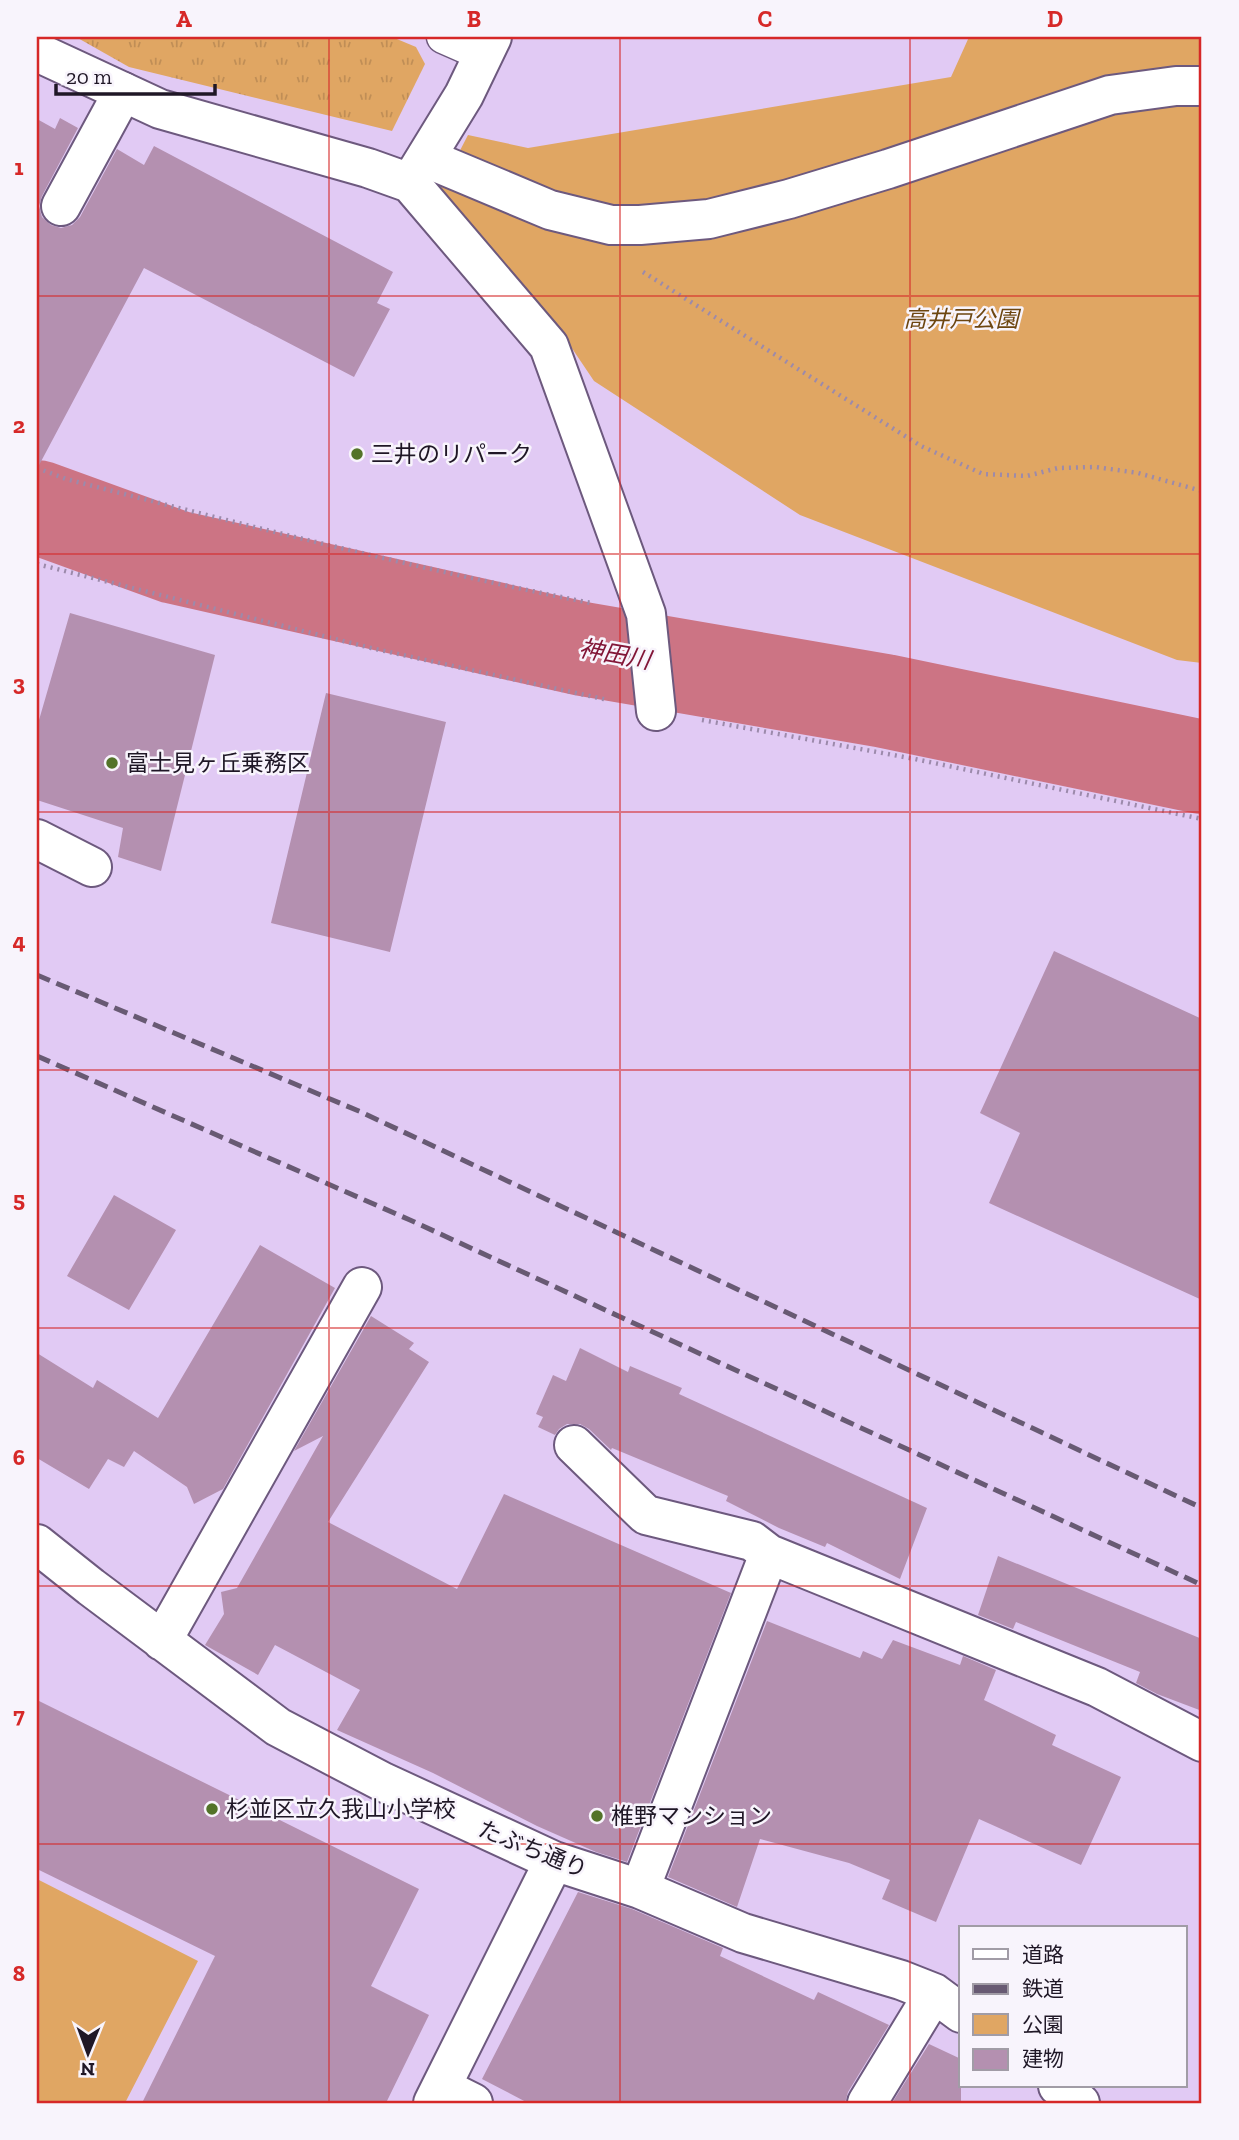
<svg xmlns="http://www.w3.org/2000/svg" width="1239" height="2140" viewBox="0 0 1239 2140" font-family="'Zilla Slab','Noto Sans JP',serif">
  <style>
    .grass { fill: url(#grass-tufts) }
    .park { fill: #e0a663 }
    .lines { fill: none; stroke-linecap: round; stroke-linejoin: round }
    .river { stroke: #cc7484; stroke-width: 94 }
    .building { fill: #b490b0 }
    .service-casing { stroke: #6d597e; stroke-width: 35 }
    .pedestrian-casing { stroke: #6d597e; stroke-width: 42 }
    .minor-casing { stroke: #6d597e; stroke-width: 42 }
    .path { stroke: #9c8aab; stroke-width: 4.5; stroke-dasharray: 2 5; stroke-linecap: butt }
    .service { stroke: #fff; stroke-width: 32 }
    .pedestrian { stroke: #fff; stroke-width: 38 }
    .minor { stroke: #fff; stroke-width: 38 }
    .rail { stroke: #685a73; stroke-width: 5; stroke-dasharray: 14 7; stroke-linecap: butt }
    .grid { fill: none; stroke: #d62828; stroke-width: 2; stroke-opacity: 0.55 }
    .poi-dot { fill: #537329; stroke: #f8f4fc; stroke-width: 2.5 }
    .labels { text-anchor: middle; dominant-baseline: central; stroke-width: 5; stroke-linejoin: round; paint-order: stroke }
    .park-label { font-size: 23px; font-style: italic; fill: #6d4610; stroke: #f8f4fc }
    .poi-label { font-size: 23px; fill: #1f1726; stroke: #f8f4fc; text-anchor: start }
    .street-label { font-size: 23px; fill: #1f1726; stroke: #f8f4fc }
    .water-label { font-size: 24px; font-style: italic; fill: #821637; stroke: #f8f4fc }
    .neatline { fill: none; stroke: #d62828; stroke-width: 2.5 }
    .grid-label { font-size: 23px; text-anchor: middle; font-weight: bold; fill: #d62828 }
  </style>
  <defs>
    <pattern id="grass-tufts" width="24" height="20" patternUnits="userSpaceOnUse" patternTransform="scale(1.75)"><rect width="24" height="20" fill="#e0a663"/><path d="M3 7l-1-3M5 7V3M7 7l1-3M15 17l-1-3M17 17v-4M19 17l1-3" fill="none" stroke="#c08e56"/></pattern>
  </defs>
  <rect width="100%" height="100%" fill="#e1caf4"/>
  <!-- grass -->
  <path class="grass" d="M76,37H392L416,47L425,64L392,131L129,67Z"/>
  <!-- park -->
  <path class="park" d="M969,37H1202V663L1177,660L800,515L594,381L561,332L449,198L438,193L468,135L528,148L951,77Z
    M37,1879L198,1961L125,2103H37Z"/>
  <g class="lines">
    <!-- river -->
    <path class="river" d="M37,507L175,557L583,649L885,701L1202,767"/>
  </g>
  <!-- building -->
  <path class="building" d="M60,118L78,128L42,196L39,206L42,217L51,225L61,228L72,225L80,217L117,149L144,165L154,146L393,272L377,303L390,309L354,377L144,268L37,469V119L55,129Z
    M70,613L215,655L161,871L118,857L123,828L37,800V727Z
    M326,693L446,722L390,952L271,923Z
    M1054,951L1202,1019V1300L989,1203L1020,1133L980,1113Z
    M114,1195L176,1230L129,1310L67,1276Z
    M260,1245L335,1288L223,1489L194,1504L187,1487L134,1451L124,1467L108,1459L89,1489L37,1458V1353L93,1388L97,1380L158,1418Z
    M371,1316L414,1343L409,1349L429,1362L328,1522L457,1589L504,1494L731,1593L627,1862L596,1852L537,1826L433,1773L337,1730L360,1690L275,1645L258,1675L205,1645L224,1614L221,1592L237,1588L323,1436L294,1451Z
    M580,1348L628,1372L630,1366L682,1388L679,1394L927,1508L900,1579L827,1543L825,1547L779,1528L726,1501L728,1496L612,1448L611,1450L589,1429L580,1424H567L559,1429L555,1435L538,1427L543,1417L536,1414L553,1375L566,1381Z
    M998,1556L1202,1639V1711L1157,1694L1136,1683L1140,1672L1016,1622L1013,1629L978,1615Z
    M767,1621L860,1658L863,1651L882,1659L893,1640L960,1665L963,1656L996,1670L984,1700L1056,1735L1052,1745L1121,1777L1081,1865L979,1819L936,1922L882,1899L890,1880L849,1863L760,1839L737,1907L668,1877Z
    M37,1700L419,1889L371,1986L429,2015L386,2103H142L215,1956L37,1869Z
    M578,1892L632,1909L723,1948L720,1956L814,2000L818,1992L889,2025L848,2092L845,2103H528L482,2079Z
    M929,2044L961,2059V2103H892Z"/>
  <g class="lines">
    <defs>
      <path id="service" d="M443,37L484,55"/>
      <path id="pedestrian" d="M426,158L550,210L611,225H640L709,219L789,199L888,169L1110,95L1176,86H1202
        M61,206L123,92"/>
      <path id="minor" d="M37,52L160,109L368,168L410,183L549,346L646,614L656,711
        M410,183L464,95L492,37
        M37,839L92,867
        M574,1445L646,1515L752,1541L769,1554
        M37,1544L91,1587L278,1727L383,1782L554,1861L640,1889L743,1933L901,1980L934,1993L961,2013
        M162,1641L362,1287
        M640,1889L769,1554L1097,1687L1202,1742
        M1058,2086L1080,2103
        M441,2087L473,2103
        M433,2103L554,1861
        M867,2103L934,1993"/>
    </defs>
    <!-- service casing -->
    <use href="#service" class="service-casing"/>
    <!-- pedestrian casing -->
    <use href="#pedestrian" class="pedestrian-casing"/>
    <!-- minor casing -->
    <use href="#minor" class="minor-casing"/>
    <!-- path -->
    <path class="path" d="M643,272L921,446L983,474L1027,476L1058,468L1096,467L1138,473L1202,491
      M37,468L66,479C240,524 414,568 591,603
      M37,564L371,648L608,700
      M702,720L915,759L1202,819"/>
    <!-- service -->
    <use href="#service" class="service"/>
    <!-- pedestrian -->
    <use href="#pedestrian" class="pedestrian"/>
    <!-- minor -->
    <use href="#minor" class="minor"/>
    <!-- rail -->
    <path class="rail" d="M37,975L361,1112L1202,1508
      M37,1056L410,1220L1202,1585"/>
  </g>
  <!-- grid -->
  <path class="grid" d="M329,37V2103M620,37V2103M910,37V2103M37,296H1202M37,554H1202M37,812H1202M37,1070H1202M37,1328H1202M37,1586H1202M37,1844H1202"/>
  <!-- markers -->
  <g class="poi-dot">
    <circle cx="357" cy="454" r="7"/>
    <circle cx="112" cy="763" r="7"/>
    <circle cx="212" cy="1809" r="7"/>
    <circle cx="597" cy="1816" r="7"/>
  </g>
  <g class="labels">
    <!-- park labels -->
    <g class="park-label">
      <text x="961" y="319">高井戸公園</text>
    </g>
    <!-- poi labels -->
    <g class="poi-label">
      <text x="371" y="454">三井のリパーク</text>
      <text x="126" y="763">富士見ヶ丘乗務区</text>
      <text x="226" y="1809">杉並区立久我山小学校</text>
      <text x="611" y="1816">椎野マンション</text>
    </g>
    <!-- street labels -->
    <g class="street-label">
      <text transform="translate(533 1849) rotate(22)">たぶち通り</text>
    </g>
    <!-- water labels -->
    <g class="water-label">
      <text transform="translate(615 654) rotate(10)">神田川</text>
    </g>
  </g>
  <!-- border -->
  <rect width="1239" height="2140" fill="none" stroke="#f8f4fc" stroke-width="77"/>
  <!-- legend -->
  <rect x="959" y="1926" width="228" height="161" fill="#f8f4fc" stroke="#a19ca6" stroke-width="2"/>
  <rect x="973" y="1949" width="35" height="10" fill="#ffffff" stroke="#a19ca6" stroke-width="2"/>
  <text x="1022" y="1962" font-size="21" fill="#1f1726">道路</text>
  <rect x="973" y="1984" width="35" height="10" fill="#685a73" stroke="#a19ca6" stroke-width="2"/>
  <text x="1022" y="1996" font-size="21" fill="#1f1726">鉄道</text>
  <rect x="973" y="2014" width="35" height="21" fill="#e0a663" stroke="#a19ca6" stroke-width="2"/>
  <text x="1022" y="2032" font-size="21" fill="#1f1726">公園</text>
  <rect x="973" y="2049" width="35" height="21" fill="#b490b0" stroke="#a19ca6" stroke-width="2"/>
  <text x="1022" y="2066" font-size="21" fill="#1f1726">建物</text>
  <!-- north arrow -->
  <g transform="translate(88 2053) rotate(181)" stroke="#f8f4fc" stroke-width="5" paint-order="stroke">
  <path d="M0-5L12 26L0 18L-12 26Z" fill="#1f1726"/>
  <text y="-10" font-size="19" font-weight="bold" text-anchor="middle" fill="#1f1726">N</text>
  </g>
  <!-- scale -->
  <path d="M56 84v10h159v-10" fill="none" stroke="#1f1726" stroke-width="3.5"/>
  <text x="66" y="84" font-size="21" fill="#1f1726" stroke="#f8f4fc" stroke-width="5" paint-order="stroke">20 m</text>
  <rect x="38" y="38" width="1162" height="2064" class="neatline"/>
  <g class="grid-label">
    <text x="184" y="27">A</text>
    <text x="474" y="27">B</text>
    <text x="765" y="27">C</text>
    <text x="1055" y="27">D</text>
    <text x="19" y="175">1</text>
    <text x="19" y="433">2</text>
    <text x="19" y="691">3</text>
    <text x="19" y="949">4</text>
    <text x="19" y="1207">5</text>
    <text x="19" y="1465">6</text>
    <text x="19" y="1723">7</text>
    <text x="19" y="1981">8</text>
  </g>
</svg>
